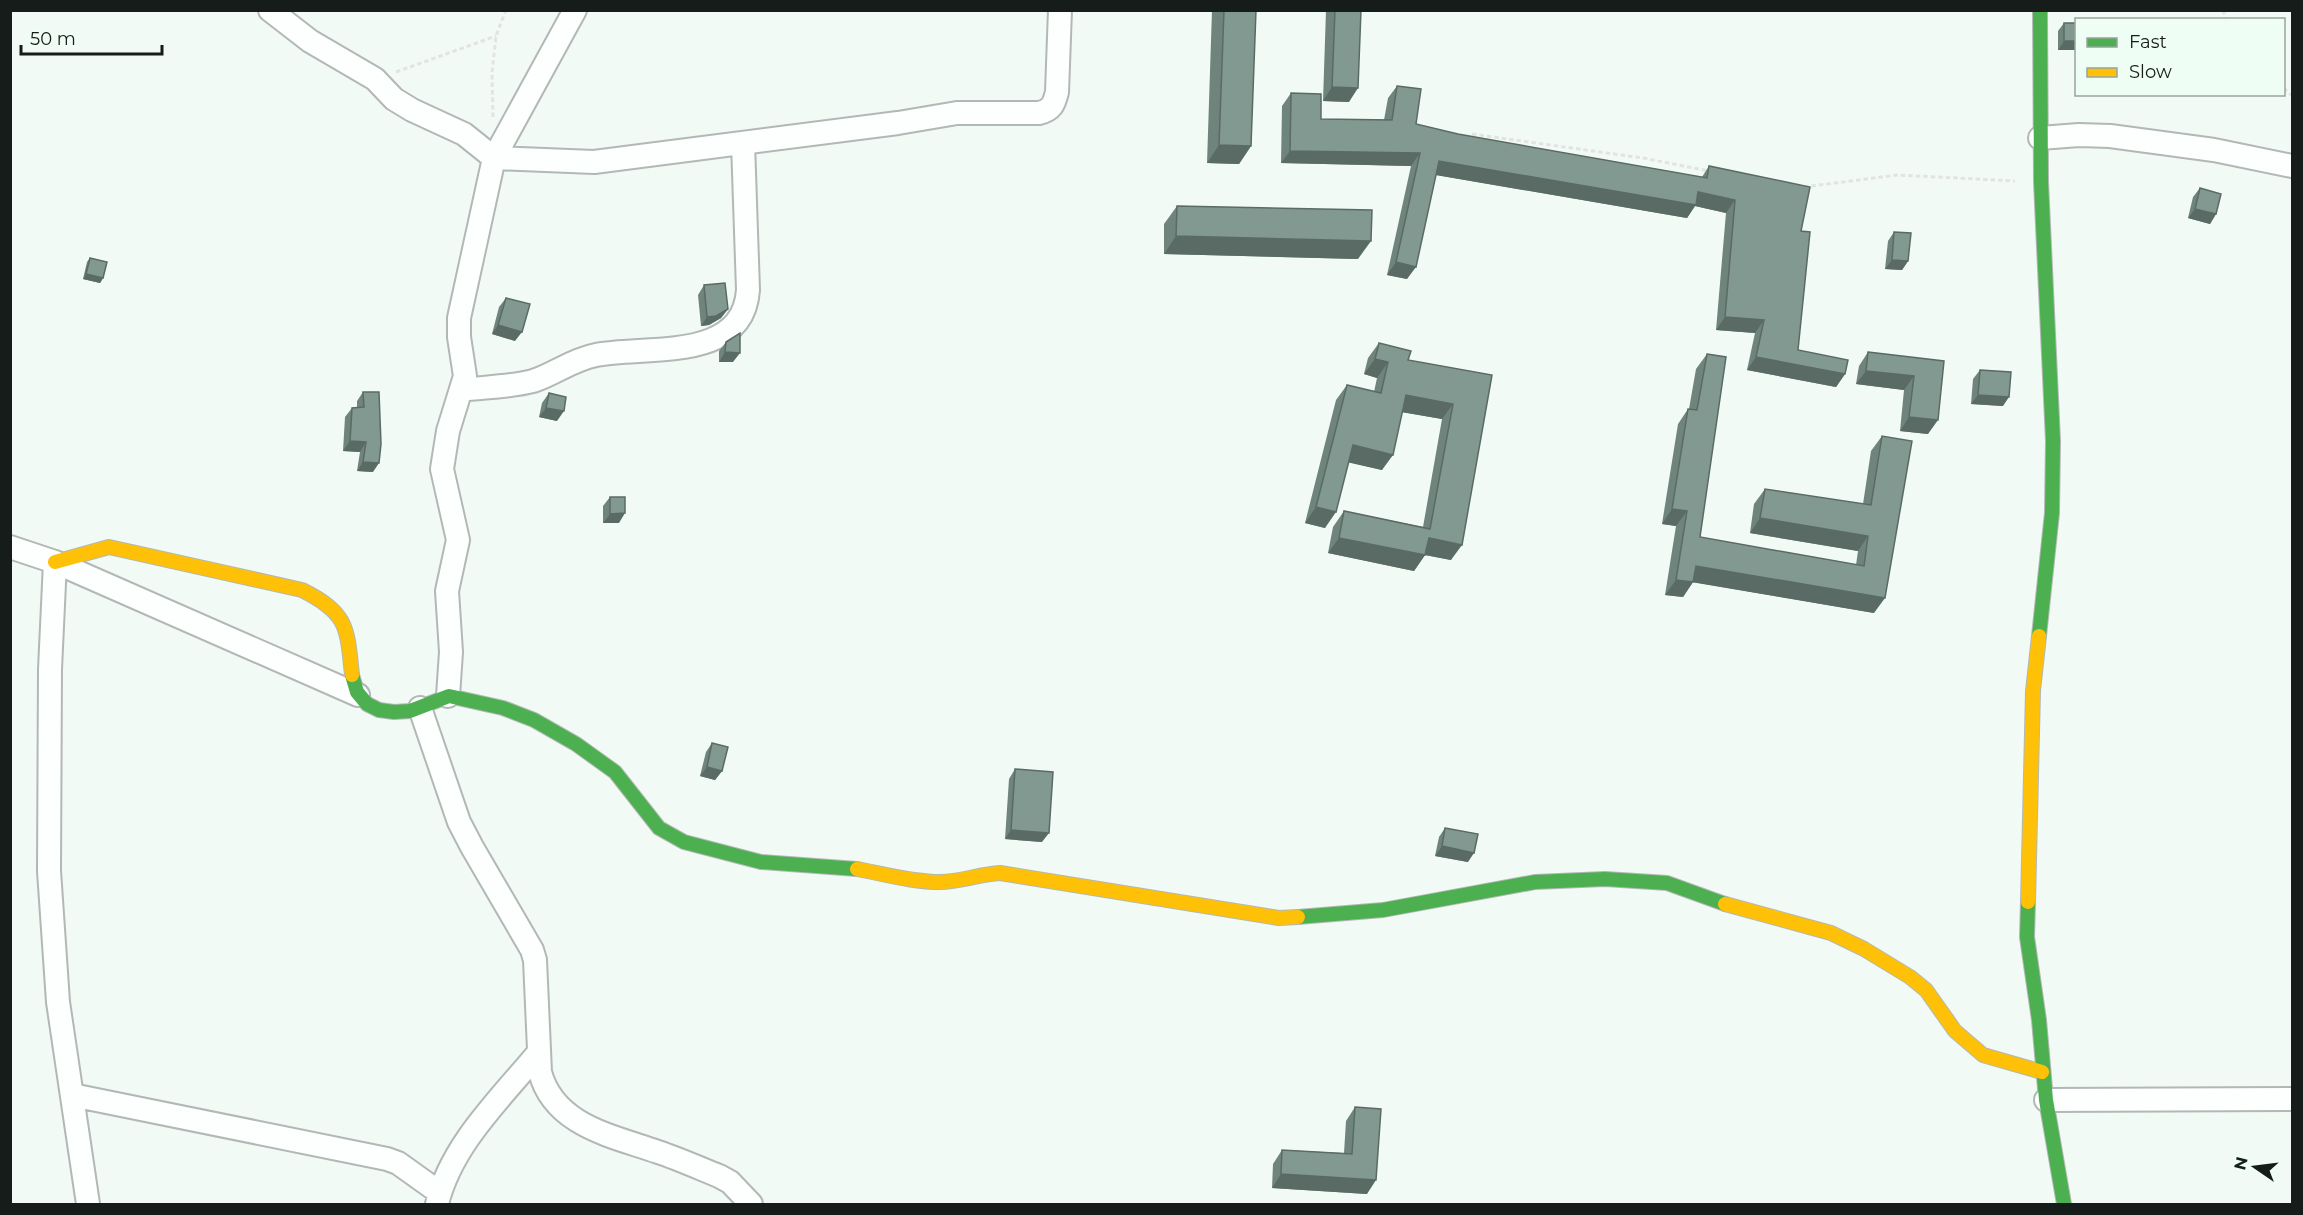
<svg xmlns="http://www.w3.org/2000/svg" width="2303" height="1215" viewBox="0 0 2303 1215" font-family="Montserrat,sans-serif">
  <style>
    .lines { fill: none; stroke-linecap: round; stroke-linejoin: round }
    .street-casing { stroke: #b2b8b5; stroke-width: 26 }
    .fast-casing { stroke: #b2b8b5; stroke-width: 16 }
    .slow-casing { stroke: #b2b8b5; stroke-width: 16 }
    .path { stroke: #e2e4e2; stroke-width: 3; stroke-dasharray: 4.5 3; stroke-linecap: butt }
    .street { stroke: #fdfefe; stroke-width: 22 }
    .fast { stroke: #4caf50; stroke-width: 14 }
    .slow { stroke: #ffc107; stroke-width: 14 }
    .wall { fill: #6f847c }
    .shaded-wall { fill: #5a6b65 }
    .building { fill: #819990; stroke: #5a6b65; stroke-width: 1.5 }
  </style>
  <rect width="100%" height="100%" fill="#f2faf6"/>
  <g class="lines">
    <defs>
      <path id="street" d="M270,10L310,41L375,79L394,99L412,110L464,134L494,158L594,162L898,123L957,113H1039C1052,110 1054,104 1057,92L1060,10
        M2040,138L2079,135L2110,136L2214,150L2292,166
        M461,390C484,387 511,387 533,381C555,374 571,360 596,355C646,345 743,363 748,290L743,143
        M10,547L55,562L358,695
        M55,562L50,669L49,871L58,1002L88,1204
        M448,696L451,652L447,591L458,540L442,469L448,431L465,376L459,337V318L494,158L575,10
        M420,708L459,822L472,847L532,950L535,960L540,1072C554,1126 613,1136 658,1152C679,1159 699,1168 719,1176L730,1182L751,1204
        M72,1095L387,1159L398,1163L440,1193
        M2046,1100L2292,1099
        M437,1204C451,1145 501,1098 539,1052"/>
      <path id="fast" d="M2039,636L2052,513L2053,441L2041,182L2040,10
        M352,675L357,692L367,704L379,710L394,712L410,711L449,696L503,708L534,720L576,744L615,772L659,828L684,842L761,862L857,869
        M2028,902L2027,937L2039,1020L2046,1100L2064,1204
        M1298,917L1383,910L1535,882L1605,879L1667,883L1725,904"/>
      <path id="slow" d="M55,562L109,547L302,590C348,613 347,627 352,675
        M857,869C884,874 912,882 940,882C960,882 980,874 1000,873L1279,918L1298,917
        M2028,902L2033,691L2039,636
        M1725,904L1831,933L1864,949L1910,977L1926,990L1955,1031L1983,1055L2042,1072"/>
    </defs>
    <!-- street casing -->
    <use href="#street" class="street-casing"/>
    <!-- fast casing -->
    <use href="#fast" class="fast-casing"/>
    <!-- slow casing -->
    <use href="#slow" class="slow-casing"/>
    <!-- path -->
    <path class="path" d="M2223,10L2226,20
      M396,72L496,36
      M2284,88L2292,96
      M493,117L492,73L496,36L506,10
      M1472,134L1643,158L1709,171
      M1804,187L1897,175L2015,181"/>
    <!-- street -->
    <use href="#street" class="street"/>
    <!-- fast -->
    <use href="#fast" class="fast"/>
    <!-- slow -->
    <use href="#slow" class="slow"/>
  </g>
  <!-- wall -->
  <path class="wall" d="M1212,10H1256L1251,146L1239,164L1207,163Z
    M1326,10H1361L1349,102L1323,101Z
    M2064,23L2076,50H2058V31Z
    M1397,86L1416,124L1458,134L1702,177L1709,166L1801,231L1798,350L1845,374L1836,387L1747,370L1755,333L1716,330L1726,213L1695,206L1687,218L1436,175L1407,279L1387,275L1411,166L1281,163L1282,106L1291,93L1321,119L1384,120L1388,98Z
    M2200,188L2216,214L2210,224L2188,218L2193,197Z
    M1177,206L1358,259L1164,254V224Z
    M1894,232L1908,261L1902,270L1885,269L1888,241Z
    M90,258L103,278L100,283L83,279L87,262Z
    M704,285L728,309L721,318L709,325L701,326L698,295Z
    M506,298L515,341L492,334L499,307Z
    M726,342L733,362H719V351Z
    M1379,343L1408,360L1492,375L1451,560L1425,555L1414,571L1328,553L1333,527L1344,511L1423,527L1442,419L1402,412L1382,470L1348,462L1325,528L1305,523L1336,400L1347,385L1374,392L1377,378L1364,374L1368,358Z
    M1868,352L1944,361L1928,434L1900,431L1904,390L1856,384L1859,366Z
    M1707,354L1700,537L1856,565L1858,551L1750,533L1754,504L1765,489L1863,504L1871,451L1882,436L1874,613L1693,582L1683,597L1665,595L1676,526L1662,524L1678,424L1688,409H1689L1696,369Z
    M1980,370L2003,406L1971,404L1973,379Z
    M363,392L373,472L357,471L360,452L343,451L345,417L352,408L357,407V401Z
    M549,393L557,421L539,417L542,403Z
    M610,497L619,523H603V506Z
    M712,743L722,771L715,780L700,776L706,752Z
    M1015,769L1042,842L1005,839L1009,779Z
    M1445,828L1468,862L1435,856L1439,837Z
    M1355,1107L1367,1194L1272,1188L1273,1164L1282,1150L1344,1153L1346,1121Z"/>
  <!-- shaded-wall -->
  <path class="shaded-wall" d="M2064,41H2076V50H2058Z
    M1332,87L1358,88L1349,102L1323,101Z
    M1219,145L1251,146L1239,164L1207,163Z
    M1290,151L1420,153L1411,166L1281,163Z
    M1439,161L1698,192L1735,200L1726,213L1695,206L1687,218L1430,174Z
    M2195,209L2216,214L2210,224L2188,218Z
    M1176,236L1371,241L1358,259L1164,254Z
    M1892,260L1908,261L1902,270L1885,269Z
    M1396,262L1416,267L1407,279L1387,275Z
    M86,274L103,278L100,283L83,279Z
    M728,309L721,318L709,325L701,326L707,317Z
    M1725,317L1764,320L1755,333L1716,330Z
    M498,325L522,332L515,341L492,334Z
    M725,352L740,353L733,362H719Z
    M1756,357L1845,374L1836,387L1747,370Z
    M1375,359L1388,362L1377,378L1364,374Z
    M1866,371L1914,376L1904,390L1856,384Z
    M1406,395L1453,404L1442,419L1395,411Z
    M1978,395L2009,397L2003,406L1971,404Z
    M546,408L564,411L557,421L539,417Z
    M1909,417L1938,420L1928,434L1900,431Z
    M350,441L366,442L360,452L343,451Z
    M1353,445L1393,455L1382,470L1342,461Z
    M363,462L379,463L373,472L357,471Z
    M1316,507L1336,512L1325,528L1305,523Z
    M1672,509L1687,511L1676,526L1662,524Z
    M625,513L619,523H603L610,514Z
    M1760,518L1868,536L1858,551L1750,533Z
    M1339,538H1429L1462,545L1451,560L1425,555L1414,571L1328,553Z
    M1696,566L1885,598L1874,613L1685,581Z
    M1676,580L1693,582L1683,597L1665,595Z
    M707,767L722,771L715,780L700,776Z
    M1011,830L1049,833L1042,842L1005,839Z
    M1442,846L1474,853L1468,862L1435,856Z
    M1281,1174L1376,1180L1367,1194L1272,1188Z"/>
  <!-- building -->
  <path class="building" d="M1224,10H1256L1251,146L1219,145Z
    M1335,10H1361L1358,88L1332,87Z
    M2064,23H2076V41H2064Z
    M1397,86L1421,89L1416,124L1458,134L1707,178L1709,166L1810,187L1801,231L1810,232L1798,350L1848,360L1845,374L1756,357L1764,320L1725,317L1735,200L1698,192L1696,205L1439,161L1416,267L1396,262L1420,153L1290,151L1291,93L1321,94V119L1392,120Z
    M2200,188L2221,194L2216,214L2195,209Z
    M1177,206L1372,210L1371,241L1176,236Z
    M1894,232L1911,233L1908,261L1892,260Z
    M90,258L107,262L103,278L86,274Z
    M725,283L728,309L716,316L707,317L704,285Z
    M506,298L530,304L522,332L498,325Z
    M740,333V353L725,352L726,342Z
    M1379,343L1411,351L1408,360L1492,375L1462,545L1429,538L1425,555L1339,538L1344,511L1430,529L1453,404L1406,395L1393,455L1353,445L1336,512L1316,507L1347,385L1381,393L1388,362L1375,359Z
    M1868,352L1944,361L1938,420L1909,417L1914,376L1866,371Z
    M1707,354L1726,357L1700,537L1864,566L1868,536L1760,518L1765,489L1871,505L1882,436L1912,441L1885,598L1696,566L1693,582L1676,580L1687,511L1672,509L1688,409L1697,410Z
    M1980,370L2011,372L2009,397L1978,395Z
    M363,392H379L381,444L379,463L363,462L366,442L350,441L352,408L364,407Z
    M549,393L566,397L564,411L546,408Z
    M610,497H625V513L610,514Z
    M712,743L728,747L722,771L707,767Z
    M1015,769L1053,772L1049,833L1011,830Z
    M1445,828L1478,834L1474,853L1442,846Z
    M1355,1107L1381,1109L1376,1180L1281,1174L1282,1150L1352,1154Z"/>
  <!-- border -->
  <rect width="2303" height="1215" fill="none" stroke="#161c19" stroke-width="24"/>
  <!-- legend -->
  <rect x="2075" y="18" width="210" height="78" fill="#eefef5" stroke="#98a49d" stroke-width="1.5"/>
  <rect x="2087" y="38" width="30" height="9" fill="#4caf50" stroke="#98a49d" stroke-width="1.5"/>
  <text x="2129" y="48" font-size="18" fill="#161c19">Fast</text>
  <rect x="2087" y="68" width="30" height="9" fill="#ffc107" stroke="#98a49d" stroke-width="1.5"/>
  <text x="2129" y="78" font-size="18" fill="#161c19">Slow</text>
  <!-- north arrow -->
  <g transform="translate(2255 1167) rotate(284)" stroke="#eefef5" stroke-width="4.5" paint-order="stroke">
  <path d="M0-4.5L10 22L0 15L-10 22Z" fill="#161c19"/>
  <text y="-9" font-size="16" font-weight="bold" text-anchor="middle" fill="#161c19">N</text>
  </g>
  <!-- scale -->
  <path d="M21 45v9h141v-9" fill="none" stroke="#161c19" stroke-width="3"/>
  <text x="30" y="45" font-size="18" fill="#161c19" stroke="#eefef5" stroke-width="4.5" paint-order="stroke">50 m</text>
</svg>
